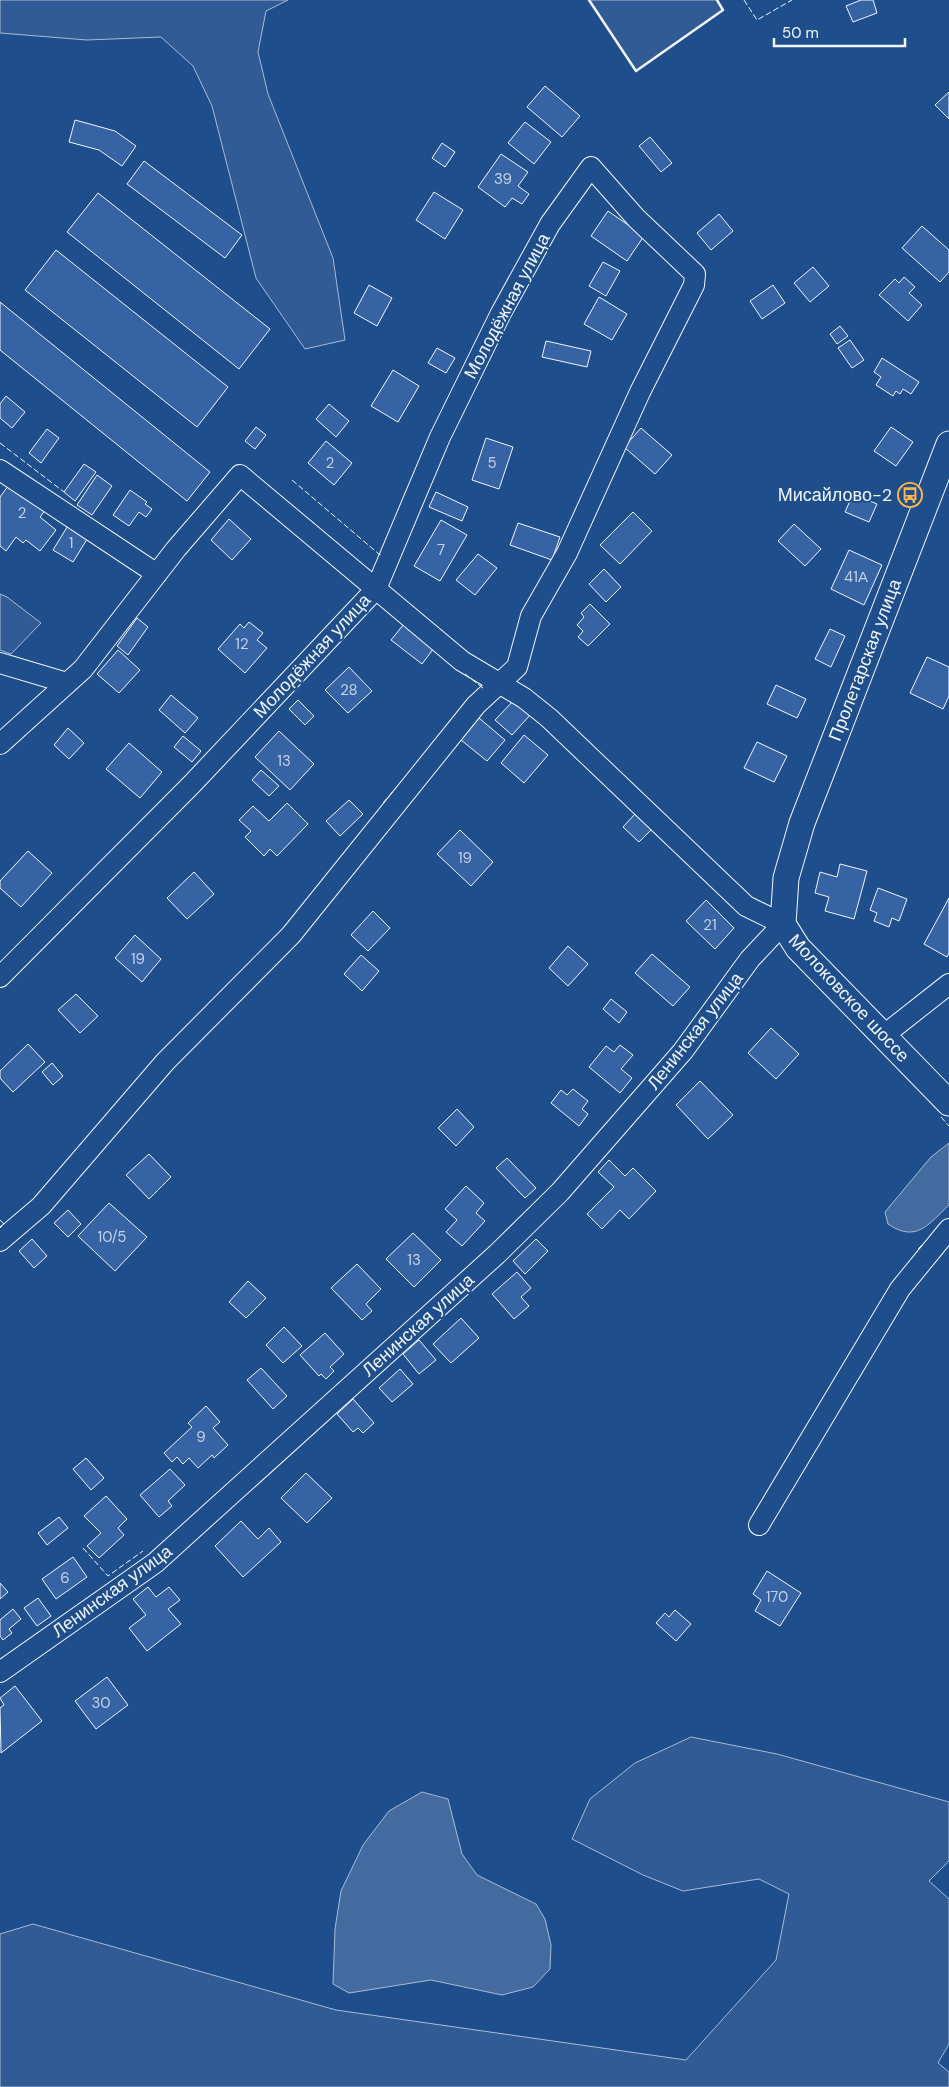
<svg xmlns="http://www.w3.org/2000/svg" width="949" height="2087" viewBox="0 0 949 2087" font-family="'DM Sans',sans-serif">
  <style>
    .built { fill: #305b95; stroke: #a8bbd7 }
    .water { fill: #446ba0; stroke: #a8bbd7 }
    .building { fill: #3563a3; stroke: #f2f6ff }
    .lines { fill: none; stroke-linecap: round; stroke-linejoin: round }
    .minor-casing { stroke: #f2f6ff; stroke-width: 22 }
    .major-casing { stroke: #f2f6ff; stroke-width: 27 }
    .minor { stroke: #1f4e8c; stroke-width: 20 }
    .major { stroke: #1f4e8c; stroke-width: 25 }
    .fence { stroke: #f2f6ff; stroke-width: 1; stroke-dasharray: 6 2.5; stroke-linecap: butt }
    .wall { stroke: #f2f6ff; stroke-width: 2.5 }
    .labels { text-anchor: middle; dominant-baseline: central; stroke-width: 4; stroke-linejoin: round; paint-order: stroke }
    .number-label { font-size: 15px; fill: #c3d1e8 }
    .street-label { font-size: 18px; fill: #f2f6ff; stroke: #1f4e8c }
    .poi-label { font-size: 18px; fill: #f2f6ff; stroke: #1f4e8c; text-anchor: end }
  </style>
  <rect width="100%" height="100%" fill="#1f4e8c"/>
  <!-- built -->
  <path class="built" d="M0,0H288L266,11L258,52L268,94L333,258L345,340L305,349L256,278L212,106L193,66L161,37L87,40L0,33Z
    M589,0H717L723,10L636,71Z
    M0,594L7,597L41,623L11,654L0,650Z
    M691,1737L777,1754L949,1802V1861L929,1881L949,1899V2044L938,2063L949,2072V2087H0V1934L33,1924L336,2010L686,2060L776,1960L789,1894L759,1879L683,1891L643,1875L572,1839L590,1799L635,1763Z"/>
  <!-- water -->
  <path class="water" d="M949,1143V1205C928,1225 916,1243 888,1224L885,1212L931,1157Z
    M422,1792L448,1799L462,1854L477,1875L536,1904L545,1919L551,1945L550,1969L533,1987L502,1995L431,1980L349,1993L333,1984L335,1929L341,1891L363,1845L389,1811Z"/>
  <!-- building -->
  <path class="building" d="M861,0H873L877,13L853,22L846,6Z
    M545,86L580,116L562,137L527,107Z
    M949,92V119L935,105Z
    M75,120L115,131L136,146L122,166L99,150L69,142Z
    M525,122L551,142L534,164L508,143Z
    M650,137L672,163L661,172L639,146Z
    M442,143L455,152L445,167L432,158Z
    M501,154L528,172L518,186L529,194L522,204L512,198L505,207L478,187Z
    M144,161L242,235L225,258L127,184Z
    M434,192L463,210L445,239L416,220Z
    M98,193L270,329L239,369L67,232Z
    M608,211L644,236L627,261L591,236Z
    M719,214L733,231L711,250L697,233Z
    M922,226L949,250V272L940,282L902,248Z
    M56,250L228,387L197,427L25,290Z
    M603,262L620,271L606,296L589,286Z
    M813,267L829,286L810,302L794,283Z
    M904,277L915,287L909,293L922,305L908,321L879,295L895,279L899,283Z
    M369,285L392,298L377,326L354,313Z
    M773,285L785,303L762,319L750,301Z
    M599,297L627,314L612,340L584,324Z
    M0,302L210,472L187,501L0,350Z
    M840,326L848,336L837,344L830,334Z
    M850,340L864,360L852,368L838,348Z
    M546,341L591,351L587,367L542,357Z
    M437,348L455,358L446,373L428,363Z
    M882,358L919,382L911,394L903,389L900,394L896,391L893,396L876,385L881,377L874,372Z
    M393,370L419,386L398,422L371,406Z
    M6,396L25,412L12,428L0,418V404Z
    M329,404L349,421L336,437L316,419Z
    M256,427L266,435L255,449L245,441Z
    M891,427L913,442L896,466L874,451Z
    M641,428L672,455L655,474L624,447Z
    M47,429L59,438L41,463L29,453Z
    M486,438L513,447L499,489L472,480Z
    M326,441L352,463L334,485L308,463Z
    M84,464L96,472L75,501L64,492Z
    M97,475L112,486L92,515L77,505Z
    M11,482L46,509L40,517L56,530L40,551L26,540L23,543L16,537L6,551L0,546V497Z
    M130,490L147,502L145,504L152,509L146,517L139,512L129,526L113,515Z
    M436,492L468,507L462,521L429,507Z
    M853,494L877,504L869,522L845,512Z
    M633,512L652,531L620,564L600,545Z
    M229,519L251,539L232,560L211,540Z
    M441,520L467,535L440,581L414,566Z
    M518,523L560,537L552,560L510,545Z
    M69,524L89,536L73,562L53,550Z
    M794,524L821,549L805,566L778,541Z
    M849,550L882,565L864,605L831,589Z
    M478,554L497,568L475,595L456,580Z
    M604,569L621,587L606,602L589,584Z
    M590,604L610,624L588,646L578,637L583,631L577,625L584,617L581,613Z
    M137,618L148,627L128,655L117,646Z
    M249,622L263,633L257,640L267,648L245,673L218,649L240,624L244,628Z
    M404,624L434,648L422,664L391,640Z
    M830,629L845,636L831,667L815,659Z
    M118,650L140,670L119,693L97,674Z
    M927,657L949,667V696L943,709L910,693Z
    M349,667L372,691L348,713L325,690Z
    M776,685L806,699L797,718L767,704Z
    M171,695L198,718L185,733L159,710Z
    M515,699L531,714L512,735L495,720Z
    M298,700L314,716L305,725L289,709Z
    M479,718L505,740L487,761L461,740Z
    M68,728L84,743L69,759L54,745Z
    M279,731L314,764L290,790L255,757Z
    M524,735L548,755L524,783L501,763Z
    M183,736L201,751L192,762L174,747Z
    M757,742L787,756L774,782L744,768Z
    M129,743L162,772L140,798L106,769Z
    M261,770L279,786L269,796L252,780Z
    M349,800L363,814L340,836L326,821Z
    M287,803L308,824L277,856L270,849L264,856L245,837L251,831L239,820L253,806L269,821Z
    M635,814L651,830L639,842L623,827Z
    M460,830L493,862L471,886L437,854Z
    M28,851L52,873L21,907L0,888V881Z
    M840,864L867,871L854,919L825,911L829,897L815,893L820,872L837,877Z
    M194,872L214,894L187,919L167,898Z
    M878,888L907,899L899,921L892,918L889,927L874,921L877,913L870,910Z
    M949,898V953L947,957L924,944Z
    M706,900L734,928L715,949L686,921Z
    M373,911L390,928L368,951L351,935Z
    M135,935L161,959L142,982L115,958Z
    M568,946L588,964L568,986L549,968Z
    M652,954L690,987L673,1006L635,973Z
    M361,955L379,971L362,991L344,974Z
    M76,994L98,1016L80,1033L58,1010Z
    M611,999L627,1012L619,1023L603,1009Z
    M771,1028L799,1054L776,1079L748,1053Z
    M28,1044L45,1062L13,1092L0,1078V1071Z
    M620,1045L633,1055L621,1069L632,1078L620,1093L589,1067L606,1046L614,1052Z
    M52,1063L63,1076L53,1085L42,1072Z
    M700,1081L733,1115L708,1139L676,1105Z
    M573,1089L588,1101L582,1109L588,1114L579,1126L551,1103L561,1090L567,1095Z
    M457,1109L474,1127L456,1146L438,1128Z
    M149,1154L171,1177L149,1199L126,1175Z
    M507,1158L536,1188L525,1198L496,1168Z
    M609,1160L625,1176L633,1168L656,1191L629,1219L620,1210L602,1229L587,1214L614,1187L598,1172Z
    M466,1186L484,1203L476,1213L485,1221L462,1246L446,1232L457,1220L445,1209Z
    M109,1203L147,1237L115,1271L78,1236Z
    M68,1210L81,1224L68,1237L54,1223Z
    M413,1233L441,1260L414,1287L386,1259Z
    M32,1239L47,1256L34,1268L19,1251Z
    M536,1239L548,1251L525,1274L513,1261Z
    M357,1264L381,1289L366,1304L372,1311L362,1320L331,1288Z
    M517,1272L531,1288L521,1297L529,1306L514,1319L492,1294Z
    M248,1281L266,1298L246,1318L229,1302Z
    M461,1318L479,1338L451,1363L433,1344Z
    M284,1327L302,1346L283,1363L266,1345Z
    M325,1333L344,1354L330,1367L334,1371L326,1379L321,1374L319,1376L300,1355Z
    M419,1340L436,1360L419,1374L403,1354Z
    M261,1368L287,1396L273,1409L247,1380Z
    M400,1369L413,1384L392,1402L379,1388Z
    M353,1399L374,1423L363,1433L358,1428L353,1432L337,1414Z
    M206,1406L220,1422L213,1428L228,1445L214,1458L212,1455L198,1468L189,1458L183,1464L177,1457L172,1462L164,1453L192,1427L188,1423Z
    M86,1458L104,1478L91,1490L73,1469Z
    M170,1469L185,1485L168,1501L172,1506L159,1517L140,1495Z
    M306,1473L332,1498L307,1523L281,1498Z
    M106,1496L127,1519L118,1528L124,1535L99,1558L87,1546L101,1533L84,1516Z
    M59,1517L68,1528L47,1545L38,1533Z
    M241,1521L258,1539L269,1528L281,1542L243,1577L215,1546Z
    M73,1557L87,1577L56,1599L42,1579Z
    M767,1571L801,1593L780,1626L755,1611L761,1600L753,1594Z
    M0,1583L8,1592L0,1599Z
    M148,1587L156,1597L169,1587L180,1600L168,1609L181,1624L147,1651L129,1628L146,1615L133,1599Z
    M38,1598L51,1616L37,1626L24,1608Z
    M13,1609L21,1619L9,1629L12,1633L3,1640L0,1636V1620Z
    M675,1610L691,1624L676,1641L656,1623L665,1613L669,1617Z
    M107,1677L128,1705L96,1729L75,1701Z
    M15,1686L42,1721L1,1753L0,1708L4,1705L0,1698Z"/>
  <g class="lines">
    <defs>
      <path id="minor" d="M0,470L157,574
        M0,663L67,683
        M0,744L83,669L176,549L240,475L462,661L524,698L549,718L746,906L783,924L750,959L683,1051L560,1192L497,1254L155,1563L0,1672
        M0,977L192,784L376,589L440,437L501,313L550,224L591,167L636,218L695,274L694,285L640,392L567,553L531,616L517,667L476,705L291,935L165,1062L41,1206L0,1241
        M883,1036L949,984
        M759,1525L900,1289L949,1229"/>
      <path id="major" d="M949,444L802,823L786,878L783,924L798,948L949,1103"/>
    </defs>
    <!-- minor casing -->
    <use href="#minor" class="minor-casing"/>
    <!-- major casing -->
    <use href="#major" class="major-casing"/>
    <!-- minor -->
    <use href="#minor" class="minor"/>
    <!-- major -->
    <use href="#major" class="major"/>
    <!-- fence -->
    <path class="fence" d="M744,0L757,20L792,0
      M0,443L64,492
      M292,480L380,555L381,554
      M465,674L483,688L481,690
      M383,803L396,788
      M941,1117L949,1126
      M0,1220L4,1224L0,1228
      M918,1249L925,1242
      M83,1548L108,1576L143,1551"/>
    <!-- wall -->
    <path class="wall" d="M589,0L636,71L723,10L717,0"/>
  </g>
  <!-- icons -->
  <defs>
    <symbol id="bus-ring" viewBox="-11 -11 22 22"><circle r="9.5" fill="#1f4e8c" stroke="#ffb74d" stroke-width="1.5"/><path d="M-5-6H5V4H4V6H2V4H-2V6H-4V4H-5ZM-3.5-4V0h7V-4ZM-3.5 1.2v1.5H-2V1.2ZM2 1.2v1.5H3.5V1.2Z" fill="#ffb74d"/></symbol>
  </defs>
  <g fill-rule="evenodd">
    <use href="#bus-ring" x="896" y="481" width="28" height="28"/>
  </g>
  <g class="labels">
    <!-- number labels -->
    <g class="number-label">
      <text x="503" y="179">39</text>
      <text x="330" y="463">2</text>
      <text x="492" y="463">5</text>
      <text x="22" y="513">2</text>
      <text x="71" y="543">1</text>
      <text x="441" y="550">7</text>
      <text x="856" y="577">41А</text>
      <text x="242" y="644">12</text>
      <text x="349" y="690">28</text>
      <text x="284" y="761">13</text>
      <text x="465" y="858">19</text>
      <text x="710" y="925">21</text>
      <text x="138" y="959">19</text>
      <text x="112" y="1237">10/5</text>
      <text x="414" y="1260">13</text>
      <text x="201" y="1437">9</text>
      <text x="65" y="1578">6</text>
      <text x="777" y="1597">170</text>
      <text x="101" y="1703">30</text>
    </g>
    <!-- street labels -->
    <g class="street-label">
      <text transform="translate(507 306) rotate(-62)">Молодёжная улица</text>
      <text transform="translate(312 656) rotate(-47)">Молодёжная улица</text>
      <text transform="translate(865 660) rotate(-69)">Пролетарская улица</text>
      <text transform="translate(849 998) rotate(47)">Молоковское шоссе</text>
      <text transform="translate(695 1031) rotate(-52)">Ленинская улица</text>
      <text transform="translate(418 1325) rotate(-42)">Ленинская улица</text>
      <text transform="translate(112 1591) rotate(-36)">Ленинская улица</text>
    </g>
    <!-- poi labels -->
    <g class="poi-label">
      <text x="892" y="495">Мисайлово-2</text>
    </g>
  </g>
  <!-- scale -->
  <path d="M774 38v8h131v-8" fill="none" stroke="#f2f6ff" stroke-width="2.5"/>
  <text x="782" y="38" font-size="15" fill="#f2f6ff" stroke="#1f4e8c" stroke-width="4" paint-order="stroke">50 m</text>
</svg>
